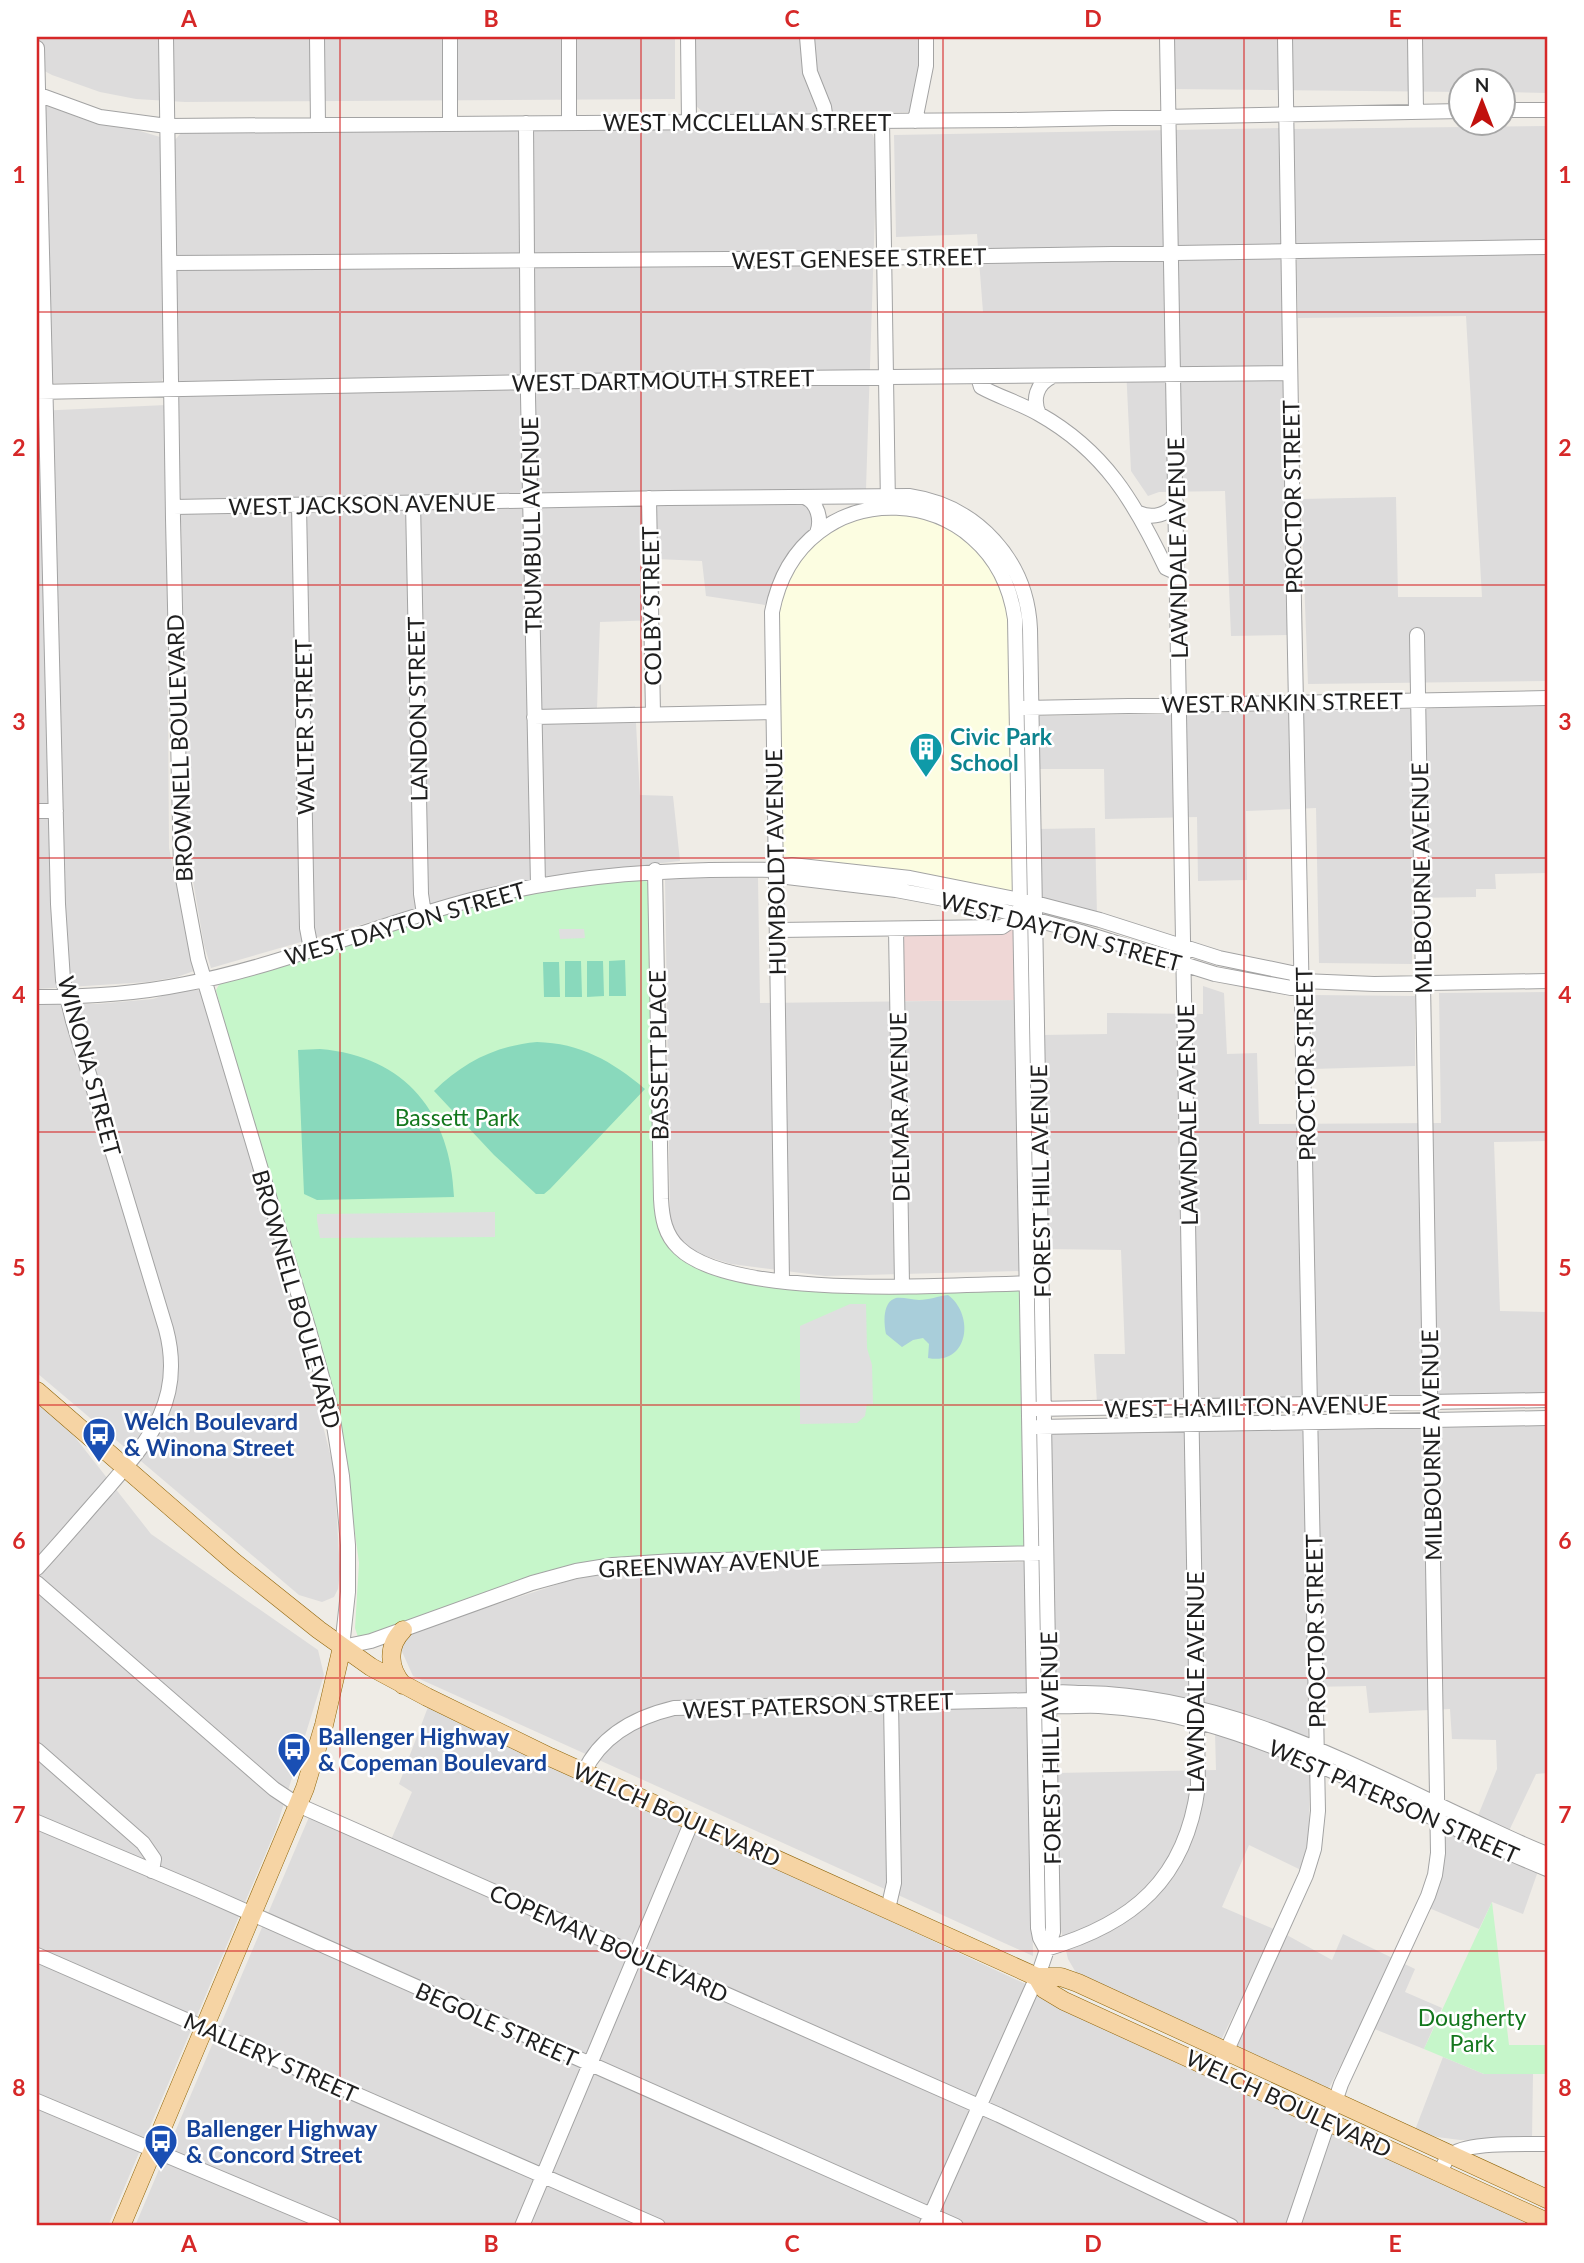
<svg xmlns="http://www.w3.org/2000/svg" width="1584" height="2263" viewBox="0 0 1584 2263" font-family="Lato,sans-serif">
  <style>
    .residential { fill: #dddcdc }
    .commercial { fill: #efd7d6 }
    .education { fill: #fcfde1 }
    .park { fill: #c6f6ca }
    .pitch { fill: #89d9bc }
    .parking { fill: #dfdfdf }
    .water { fill: #a9ceda }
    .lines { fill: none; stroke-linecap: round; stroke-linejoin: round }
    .minor-casing { stroke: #a3a3a3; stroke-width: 16 }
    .major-casing { stroke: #90660a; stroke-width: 19 }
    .minor { stroke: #fff; stroke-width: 14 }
    .major { stroke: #f6d4a4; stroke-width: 18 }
    .grid { fill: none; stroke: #d62828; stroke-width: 2; stroke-opacity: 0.55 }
    .labels { text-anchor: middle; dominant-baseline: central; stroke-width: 5; stroke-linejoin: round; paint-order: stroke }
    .street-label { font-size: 23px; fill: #1f1f1f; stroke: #fff }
    .culture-label { font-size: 23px; font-weight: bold; fill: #0d838f; stroke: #fff; text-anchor: start }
    .park-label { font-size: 23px; fill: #13771d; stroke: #fff }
    .transit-label { font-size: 23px; font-weight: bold; fill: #164399; stroke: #fff; text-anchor: start }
    .neatline { fill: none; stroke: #d62828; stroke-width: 2.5 }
    .grid-label { font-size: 23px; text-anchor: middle; font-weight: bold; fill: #d62828 }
  </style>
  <rect width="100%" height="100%" fill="#efece6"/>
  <!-- residential -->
  <path class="residential" d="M37,37H675V99L185,102L136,99L100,92L52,75L37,67Z
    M696,37H920L921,61L911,112L706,115L696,106Z
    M1173,37H1547V93L1504,92V80H1462L1461,92L1174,89Z
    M37,100L160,137L165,370L162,381L37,384Z
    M860,126L873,135L877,150L866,489H809L813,528L789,556L765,605L706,596L702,561L656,559L658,620L600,622L597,708L635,706L640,795L673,796L680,861L627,867L460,896L211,968L204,945L187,846L174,141L181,133Z
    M1547,126V681L1308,684L1301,499L1396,497L1398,597H1482L1466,316L1298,318L1293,129Z
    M1281,128L1289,635L1231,636L1225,491L1159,492L1148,496L1131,471L1126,368L943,373L942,311L983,312L977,234L896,237L894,135Z
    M166,405L169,848L194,971L177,977L148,982L37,989V411Z
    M1547,706V873L1495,874L1496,889H1476V897L1412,898V964L1319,963L1316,808L1246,811L1247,880L1198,881L1197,817L1105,819L1104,769H1038L1036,716Z
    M1095,828L1097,915L1040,899L1037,829Z
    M665,878H758L760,1003L1017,1000L1022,1271L825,1276L731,1264L696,1253L675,1235L670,1217Z
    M1203,986L1224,993L1227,1054L1257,1053L1259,1124L1441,1123L1439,993L1547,992V1141L1494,1142L1500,1311L1547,1312V1394L1097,1403L1094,1354H1125L1121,1250L1047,1249L1042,1035L1107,1034V1013L1203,1014Z
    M198,990L202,992L267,1207L334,1469L340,1572L338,1589L334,1597L322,1602L299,1595L37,1373V1004H96L153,999L176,991Z
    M1312,995L1415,996V1066L1312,1069Z
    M37,1403L71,1432L151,1534L318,1650L324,1675L276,1829L108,2226H37Z
    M1547,1424V1773L1536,1774L1508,1833L1477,1818L1497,1769L1496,1740L1452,1739L1450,1709L1369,1713L1366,1686L1307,1687L1308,1738L1282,1727L1190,1701L1054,1687L1049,1432Z
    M1028,1562L1033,1956L413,1676L399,1645L403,1638L433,1625L568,1581L624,1569Z
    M428,1707L729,1846L1541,2224L1540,2226H135L309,1817L386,1851L412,1792L399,1784Z
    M1215,1733L1310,1767L1309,1835L1301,1870L1249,1845L1222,1907L1276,1930L1221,2040L1078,1976L1068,1959L1061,1930L1055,1773L1216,1770Z
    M1444,1829L1538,1871L1523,1914L1492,1902L1479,1929L1429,1908L1442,1879Z
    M1285,1934L1332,1960L1343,1934L1415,1969L1405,1992L1442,2008L1424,2049L1362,2024L1328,2090L1236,2047Z
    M1443,2057L1484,2074H1533L1532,2139L1460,2140L1437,2137L1415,2130Z"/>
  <!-- commercial -->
  <path class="commercial" d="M1015,930L1017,1000L904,1001V933Z"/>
  <!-- education -->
  <path class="education" d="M887,513L936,521L972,544L989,564L1009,613L1014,889L1010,892L921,874L782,856L777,621L789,577L816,541L858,518Z"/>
  <!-- park -->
  <path class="park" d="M645,879L648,884L654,1208C659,1246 685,1264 719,1275L1019,1291L1022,1295L1026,1544L1018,1548L624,1557L535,1575L368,1636L358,1637L355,1628L359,1563L351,1503L216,990L220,983L226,981L484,903L545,890Z
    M1492,1902L1509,2045H1547V2074H1484L1424,2049Z"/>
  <!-- pitch -->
  <path class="pitch" d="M625,960L626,996H609V961Z
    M565,961H581L582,997H565Z
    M587,961H603L604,996L587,997Z
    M543,962H559L560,997H544Z
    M537,1042C580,1043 612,1061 645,1089L550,1189L544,1194H536L494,1155L434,1091C464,1062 495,1046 537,1042Z
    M320,1049C406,1056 451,1114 454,1197L317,1200L304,1194L298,1050Z"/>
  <!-- parking -->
  <path class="parking" d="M559,929H584L585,938L560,939Z
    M495,1212V1237L320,1238L317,1220V1214Z
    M850,1304H866L867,1348L872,1365L873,1404H867L865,1416L857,1423L800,1424V1326Z"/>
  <!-- water -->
  <path class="water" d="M948,1295C975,1315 969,1366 928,1358L929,1344L923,1338L913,1340L902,1347L886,1334C884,1323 882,1302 896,1298C903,1297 912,1300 919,1300C929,1300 938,1296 948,1295Z"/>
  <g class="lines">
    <defs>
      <path id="minor" d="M166,37L173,519L181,868L198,959L309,1330L332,1413L342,1476L348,1545V1592L342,1647L371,1641L532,1583L576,1571L613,1565L674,1561L1039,1553
        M317,37L318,125
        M450,37V124
        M569,37V123
        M688,37L689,122
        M807,37L810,72L824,107L826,121
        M1415,37L1416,112
        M37,48L58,904L63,980L73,1021L166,1329C185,1401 149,1440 105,1491C82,1517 60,1543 37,1568
        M37,94L100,117L167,126L1011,120L1462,111
        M1504,110H1547
        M882,121L888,505
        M915,121L926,66V37
        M526,123L528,396L538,885
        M170,263L863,258L1547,247
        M978,377L981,387C999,397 1020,403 1039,414C1105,451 1135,503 1166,568L1177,573
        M37,392L676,379L1290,373
        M1039,414C1032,399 1037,384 1051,377
        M804,497C818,502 822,520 817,533
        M649,498L653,714
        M413,503L421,894L424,914
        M299,505L307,928L311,949
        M173,507L668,498L909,496C977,506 1027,560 1030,629L1053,1932L1040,1970L926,2226
        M1139,513C1152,519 1169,515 1176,502
        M1024,708L1547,698
        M534,717L772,712
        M37,811H56
        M655,870L661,1199C662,1218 665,1235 679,1248C735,1302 958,1284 1037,1283
        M775,870L787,877L896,890L992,908L1081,932L1215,974L1291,988L1297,987L1303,981
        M896,929L902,1285
        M778,930L1002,927L1024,912
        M37,997C86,997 136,994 185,984C284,965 378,924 475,899C576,874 672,868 775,870L779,867L792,865L910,878L1035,903L1100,920L1219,958L1292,973L1303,981L1374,984L1547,981
        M782,1281L772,612C800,467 995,477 1015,619L1038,1928L1040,1938L1046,1949
        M1034,1409L1547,1400
        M1038,1427L1547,1418
        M37,1583L274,1789L298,1805L999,2115L1231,2226
        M1041,1705C1060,1708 1080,1705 1099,1706C1133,1708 1167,1713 1199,1722C1322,1756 1430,1822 1547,1869
        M37,1750L143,1843L154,1859L152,1871
        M584,1772C601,1736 636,1717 674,1708L1034,1700C1047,1689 1069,1693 1085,1693C1220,1695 1341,1759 1460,1815C1489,1828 1518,1843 1547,1854
        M37,1822L198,1890L956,2226
        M888,1909L894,1883L891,1702
        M1046,1949C1133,1924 1186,1879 1198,1786L1167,37
        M37,1955L658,2226
        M1218,2070L1306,1875L1314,1849L1318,1811L1294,604L1285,37
        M37,2101L334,2226
        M1440,2173C1443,2166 1446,2158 1452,2154C1470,2142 1525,2144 1547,2144
        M522,2226L692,1821
        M1293,2226L1341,2084L1428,1896L1435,1875L1438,1853L1417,635"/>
      <path id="major" d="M37,1391L234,1562L319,1630L371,1667L427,1697L550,1757L1037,1977H1061L1078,1983L1547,2199
        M403,1630C387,1646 388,1668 403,1685
        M1037,1977L1044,1989L1064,2001L1547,2222
        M121,2226L305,1788L324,1725L342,1647"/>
    </defs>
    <!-- minor casing -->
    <use href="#minor" class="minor-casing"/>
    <!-- major casing -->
    <use href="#major" class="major-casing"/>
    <!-- minor -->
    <use href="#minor" class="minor"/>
    <!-- major -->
    <use href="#major" class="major"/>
  </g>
  <!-- grid -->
  <path class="grid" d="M340,37V2226M641,37V2226M943,37V2226M1244,37V2226M37,312H1547M37,585H1547M37,858H1547M37,1132H1547M37,1405H1547M37,1678H1547M37,1951H1547"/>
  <!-- icons -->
  <defs>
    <symbol id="building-pin" viewBox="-11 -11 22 30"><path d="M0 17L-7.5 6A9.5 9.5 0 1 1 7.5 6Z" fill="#0f9aa8" stroke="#fff"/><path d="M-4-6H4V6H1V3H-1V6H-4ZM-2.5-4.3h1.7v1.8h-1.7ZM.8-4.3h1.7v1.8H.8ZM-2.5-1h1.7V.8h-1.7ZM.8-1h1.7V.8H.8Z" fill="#fff"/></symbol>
    <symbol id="bus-pin" viewBox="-11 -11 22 30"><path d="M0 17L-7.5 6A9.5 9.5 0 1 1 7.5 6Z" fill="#1a4fb4" stroke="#fff"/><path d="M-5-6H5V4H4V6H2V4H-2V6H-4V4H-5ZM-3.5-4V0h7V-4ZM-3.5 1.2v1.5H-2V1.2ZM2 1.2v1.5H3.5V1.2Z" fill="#fff"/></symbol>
  </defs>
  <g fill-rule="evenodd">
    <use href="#building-pin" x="907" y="730" width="38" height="52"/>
    <use href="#bus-pin" x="80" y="1415" width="38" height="52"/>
    <use href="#bus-pin" x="275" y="1730" width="38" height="52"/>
    <use href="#bus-pin" x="142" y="2122" width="38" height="52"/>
  </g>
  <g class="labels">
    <!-- street labels -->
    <g class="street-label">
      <text x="747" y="122">WEST MCCLELLAN STREET</text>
      <text transform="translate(859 258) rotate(-1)">WEST GENESEE STREET</text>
      <text transform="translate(663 380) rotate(-1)">WEST DARTMOUTH STREET</text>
      <text transform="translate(1292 497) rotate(-91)">PROCTOR STREET</text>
      <text transform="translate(362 504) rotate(-1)">WEST JACKSON AVENUE</text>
      <text transform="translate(531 525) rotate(-91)">TRUMBULL AVENUE</text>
      <text transform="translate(1177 548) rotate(-91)">LAWNDALE AVENUE</text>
      <text transform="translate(651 606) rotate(-91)">COLBY STREET</text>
      <text transform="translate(1282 702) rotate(-1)">WEST RANKIN STREET</text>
      <text transform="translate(417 709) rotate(-91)">LANDON STREET</text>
      <text transform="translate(304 727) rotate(-91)">WALTER STREET</text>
      <text transform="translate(179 748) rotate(-92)">BROWNELL BOULEVARD</text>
      <text transform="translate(775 862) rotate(-91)">HUMBOLDT AVENUE</text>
      <text transform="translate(1421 878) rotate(-91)">MILBOURNE AVENUE</text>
      <text transform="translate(405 923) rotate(-16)">WEST DAYTON STREET</text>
      <text transform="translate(1061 931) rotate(15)">WEST DAYTON STREET</text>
      <text transform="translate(658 1055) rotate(-91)">BASSETT PLACE</text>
      <text transform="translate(1305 1064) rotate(-91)">PROCTOR STREET</text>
      <text transform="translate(90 1066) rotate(75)">WINONA STREET</text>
      <text transform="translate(899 1107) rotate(-91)">DELMAR AVENUE</text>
      <text transform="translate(1187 1115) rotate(-91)">LAWNDALE AVENUE</text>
      <text transform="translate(1040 1181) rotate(-91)">FOREST HILL AVENUE</text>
      <text transform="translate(297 1299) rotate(74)">BROWNELL BOULEVARD</text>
      <text transform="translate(1246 1406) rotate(-1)">WEST HAMILTON AVENUE</text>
      <text transform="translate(1431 1445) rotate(-91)">MILBOURNE AVENUE</text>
      <text transform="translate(709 1563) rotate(-3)">GREENWAY AVENUE</text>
      <text transform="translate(1315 1631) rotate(-91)">PROCTOR STREET</text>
      <text transform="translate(1195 1682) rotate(-90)">LAWNDALE AVENUE</text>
      <text transform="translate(818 1705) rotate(-2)">WEST PATERSON STREET</text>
      <text transform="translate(1050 1748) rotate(-91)">FOREST HILL AVENUE</text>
      <text transform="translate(1394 1801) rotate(24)">WEST PATERSON STREET</text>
      <text transform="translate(677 1814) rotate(24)">WELCH BOULEVARD</text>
      <text transform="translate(609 1943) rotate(24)">COPEMAN BOULEVARD</text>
      <text transform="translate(497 2024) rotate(24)">BEGOLE STREET</text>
      <text transform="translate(271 2057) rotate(24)">MALLERY STREET</text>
      <text transform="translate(1289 2103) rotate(25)">WELCH BOULEVARD</text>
    </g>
    <!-- culture labels -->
    <g class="culture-label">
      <text x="950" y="736">Civic Park<tspan x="950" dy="26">School</tspan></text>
    </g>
    <!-- park labels -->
    <g class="park-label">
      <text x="457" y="1117">Bassett Park</text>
      <text x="1472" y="2017">Dougherty<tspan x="1472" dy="26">Park</tspan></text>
    </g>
    <!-- transit labels -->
    <g class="transit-label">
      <text x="124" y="1421">Welch Boulevard<tspan x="124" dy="26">&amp; Winona Street</tspan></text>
      <text x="318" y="1736">Ballenger Highway<tspan x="318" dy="26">&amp; Copeman Boulevard</tspan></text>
      <text x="186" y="2128">Ballenger Highway<tspan x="186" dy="26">&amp; Concord Street</tspan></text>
    </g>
  </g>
  <!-- border -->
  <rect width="1584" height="2263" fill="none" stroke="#ffffff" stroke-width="77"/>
  <!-- north arrow -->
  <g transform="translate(1482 102)"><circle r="33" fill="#ffffff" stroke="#a5a5a5" stroke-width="2"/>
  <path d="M0-5L12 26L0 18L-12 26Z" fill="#c1110d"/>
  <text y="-10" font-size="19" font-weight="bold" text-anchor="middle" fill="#1f1f1f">N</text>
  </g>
  <rect x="38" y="38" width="1508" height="2186" class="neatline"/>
  <g class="grid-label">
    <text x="189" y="27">A</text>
    <text x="491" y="27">B</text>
    <text x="792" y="27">C</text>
    <text x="1093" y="27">D</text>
    <text x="1395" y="27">E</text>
    <text x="19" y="183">1</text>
    <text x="1565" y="183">1</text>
    <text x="19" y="456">2</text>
    <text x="1565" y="456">2</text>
    <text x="19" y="730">3</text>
    <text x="1565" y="730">3</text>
    <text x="19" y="1003">4</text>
    <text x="1565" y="1003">4</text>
    <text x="19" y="1276">5</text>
    <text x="1565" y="1276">5</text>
    <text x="19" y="1549">6</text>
    <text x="1565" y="1549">6</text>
    <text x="19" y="1823">7</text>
    <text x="1565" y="1823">7</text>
    <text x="19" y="2096">8</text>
    <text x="1565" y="2096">8</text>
    <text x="189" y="2252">A</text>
    <text x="491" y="2252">B</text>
    <text x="792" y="2252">C</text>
    <text x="1093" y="2252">D</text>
    <text x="1395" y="2252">E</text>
  </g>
</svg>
